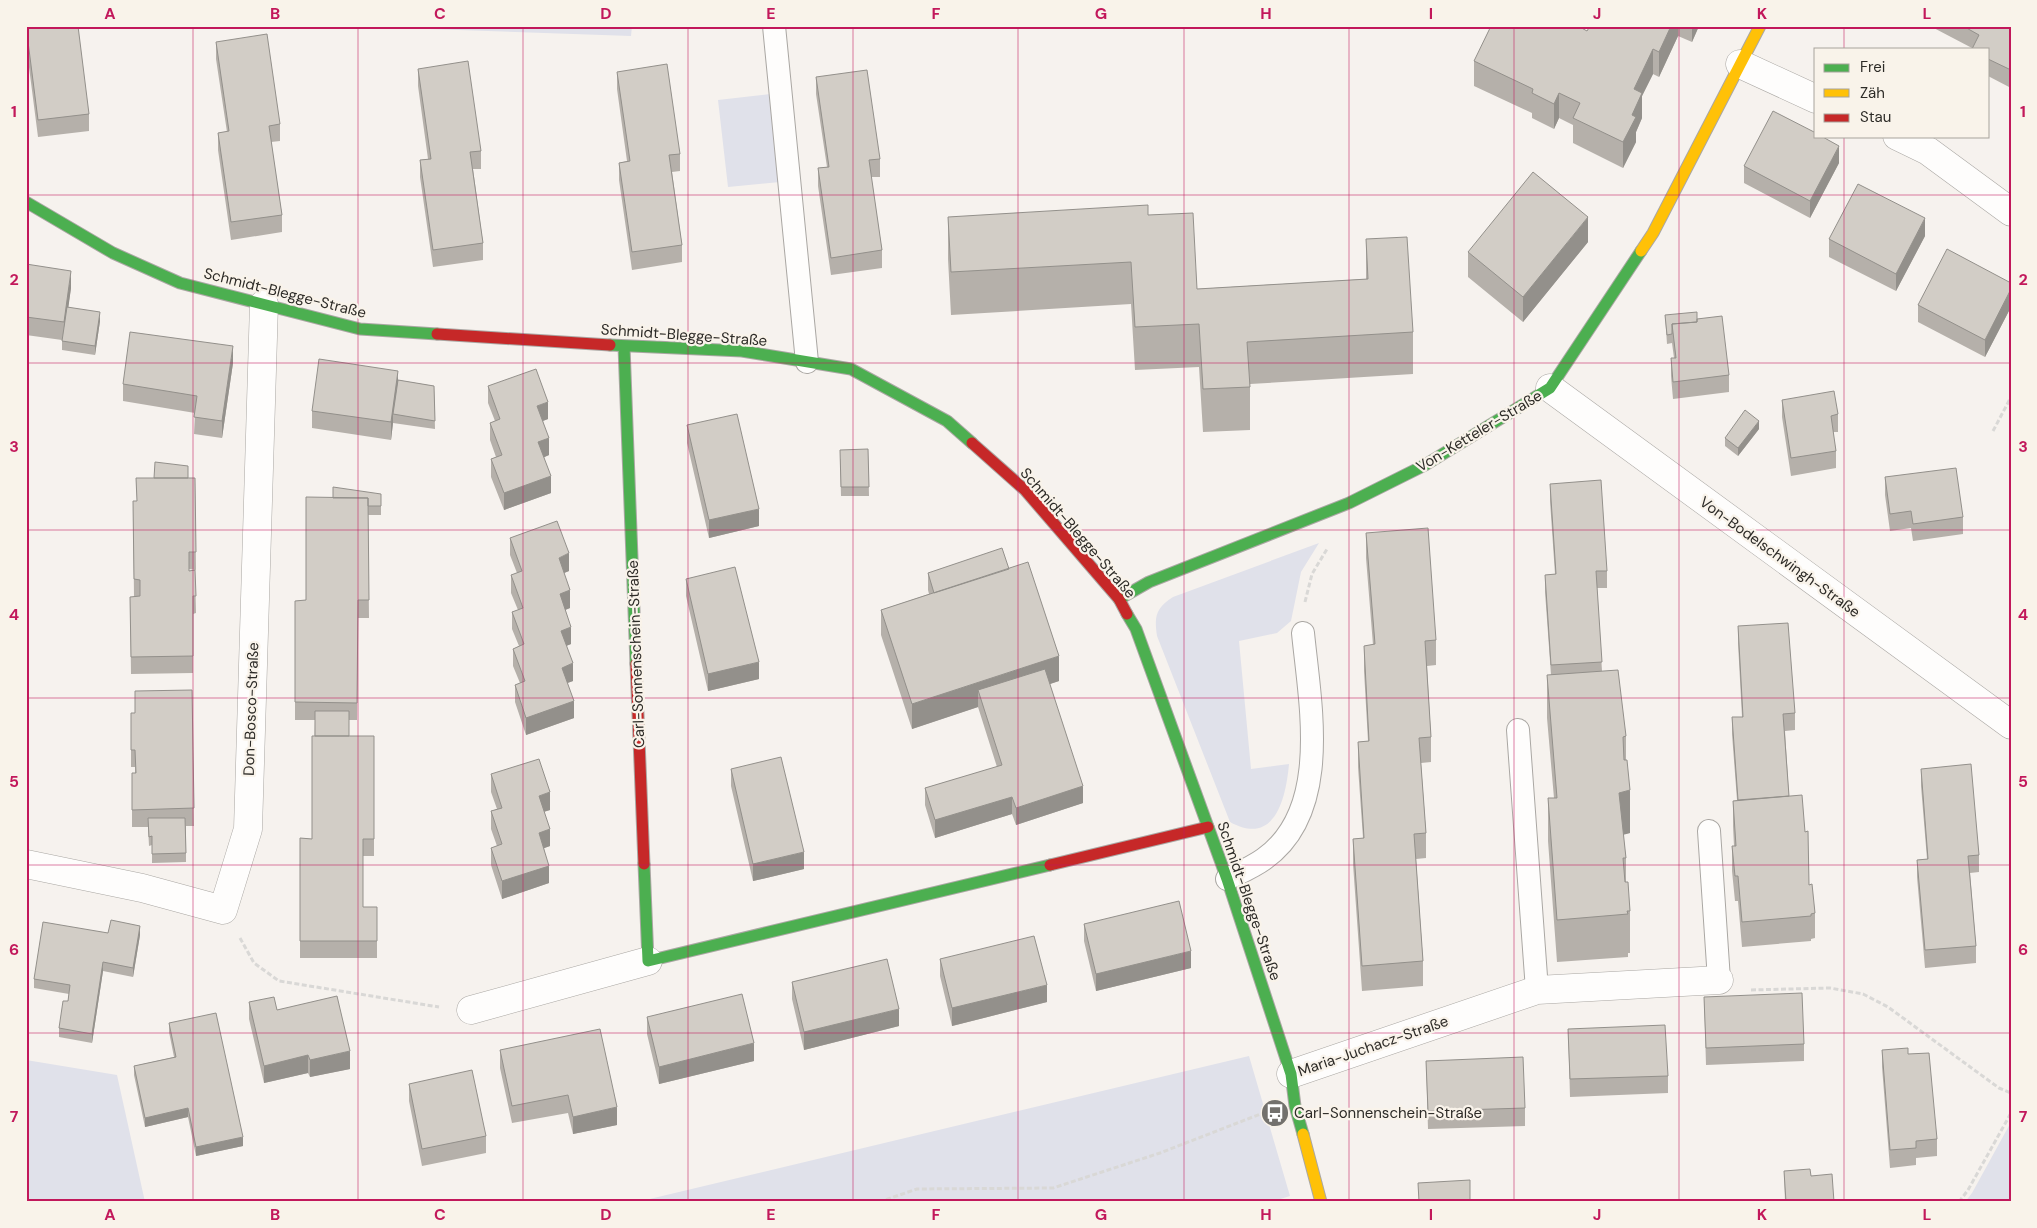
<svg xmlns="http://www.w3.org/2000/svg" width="2037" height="1228" viewBox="0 0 2037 1228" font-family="'DM Sans',sans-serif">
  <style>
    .green { fill: #e0e1ea }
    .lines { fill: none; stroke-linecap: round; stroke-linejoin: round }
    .lane-casing { stroke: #aaa7a3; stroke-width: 24 }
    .street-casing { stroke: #aaa7a3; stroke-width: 29 }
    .fast-casing { stroke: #aaa7a3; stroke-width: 13 }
    .slow-casing { stroke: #aaa7a3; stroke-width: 13 }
    .jam-casing { stroke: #aaa7a3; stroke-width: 13 }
    .path { stroke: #d9d8d6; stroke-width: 3; stroke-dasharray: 5 2.5; stroke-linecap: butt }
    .lane { stroke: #fefdfc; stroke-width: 22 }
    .street { stroke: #fefdfc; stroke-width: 28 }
    .fast { stroke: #4caf50; stroke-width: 11 }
    .slow { stroke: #ffc107; stroke-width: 11 }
    .jam { stroke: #c62828; stroke-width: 11 }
    .wall { fill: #b5b0aa }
    .shaded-wall { fill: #93908b }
    .building { fill: #d2cdc6; stroke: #93908b }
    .grid { fill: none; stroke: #c2185b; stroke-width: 1; stroke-opacity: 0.55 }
    .labels { text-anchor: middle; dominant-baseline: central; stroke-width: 4.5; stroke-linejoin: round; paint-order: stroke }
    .street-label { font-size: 15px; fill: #2d2b27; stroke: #f9f3ea }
    .poi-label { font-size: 15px; fill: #2d2b27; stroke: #f9f3ea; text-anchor: start }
    .neatline { fill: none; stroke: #c2185b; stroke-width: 2 }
    .grid-label { font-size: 16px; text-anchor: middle; font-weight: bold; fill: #c2185b }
  </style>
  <rect width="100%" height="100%" fill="#f6f2ee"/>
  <!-- green -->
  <path class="green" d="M340,26H632L631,36Z
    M770,94L780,182L728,187L718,100Z
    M1319,543L1301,572L1291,621L1277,633L1239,641L1251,769L1289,764C1286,798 1275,847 1230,822L1157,636C1154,616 1156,608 1173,597Z
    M1249,1056L1290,1196L1271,1202H637Z
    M26,1060L117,1075L145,1202H26Z
    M2011,1122V1202H1965L1972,1193Z"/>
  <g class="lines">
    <defs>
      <path id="lane" d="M774,26L807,362
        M1518,730L1537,990
        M1709,831L1719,980
        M1227,879C1239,873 1253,867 1264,859C1332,811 1310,704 1303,633"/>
      <path id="street" d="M1740,64L1816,99
        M1897,136L1928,151L2011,212
        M1550,388L2011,725
        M26,864L142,888L223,910L248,829L264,304
        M471,1010L648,961
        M1291,1074L1537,990L1719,980"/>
      <path id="fast" d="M26,202L113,253L180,283L360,329L437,334
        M610,345L742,351L851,369L947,421L972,443
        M624,346L636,664
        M1119,599L1149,582L1349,503L1425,465L1550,388L1641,251
        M1127,614L1136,629L1227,879L1291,1074L1295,1106L1303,1134
        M644,864L648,961L1050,865"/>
      <path id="slow" d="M1641,251L1653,233L1760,26
        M1303,1134L1321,1202"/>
      <path id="jam" d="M437,334L610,345
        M972,443L1025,490L1119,599L1127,614
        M636,664L644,864
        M1050,865L1208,827"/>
    </defs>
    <!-- lane casing -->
    <use href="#lane" class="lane-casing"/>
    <!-- street casing -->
    <use href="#street" class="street-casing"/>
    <!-- fast casing -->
    <use href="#fast" class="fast-casing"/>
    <!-- slow casing -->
    <use href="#slow" class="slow-casing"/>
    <!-- jam casing -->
    <use href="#jam" class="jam-casing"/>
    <!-- path -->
    <path class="path" d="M1993,431L2011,397
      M1305,602L1312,574L1327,549
      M240,938L254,963L279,981L439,1007
      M1751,990L1830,988L1863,994L1888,1007L1999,1088L2011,1093
      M879,1202L917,1189L1053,1188L1160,1153L1263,1113
      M1959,1202L1968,1190L2011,1113"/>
    <!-- lane -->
    <use href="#lane" class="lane"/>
    <!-- street -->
    <use href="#street" class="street"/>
    <!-- fast -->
    <use href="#fast" class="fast"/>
    <!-- slow -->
    <use href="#slow" class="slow"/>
    <!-- jam -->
    <use href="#jam" class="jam"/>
  </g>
  <!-- wall -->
  <path class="wall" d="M26,26L89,114V131L38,137L26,44Z
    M1590,26H1699L1692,42L1678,36L1659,77L1653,74L1642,96V118L1636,132V142L1623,168L1573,143V125L1559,118L1554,129L1532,118V113L1474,86V61L1587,31Z
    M1930,26H2011V88L1988,76V49L1972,48Z
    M216,42L280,124V141L271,142L282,215V232L231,240L218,150V133L227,132L216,59Z
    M418,69L481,151V169H473L483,243V260L433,267L420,177V160L428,159L418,86Z
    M617,72L680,154V171L672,172L682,245V262L632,270L619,180V163L627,161L617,89Z
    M816,77L880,159V177H871L882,250V268L831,275L818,186V168L827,167L816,94Z
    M1839,163L1810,218L1744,183V166Z
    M1148,215L1197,289L1366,279V239L1413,332V374L1250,384V430L1203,432L1199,367L1135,370L1131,304L951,315L948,259V217Z
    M1925,236L1896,291L1829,257V239Z
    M1588,242L1523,322L1468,277V252Z
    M26,264L71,288L68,307L100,321L95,355L62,350V340L26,335Z
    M2011,283V307L1985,357L1918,322V305Z
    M1665,315L1697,322L1729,375V392L1673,399L1671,376V358H1674L1672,343L1667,344Z
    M233,363L222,438L194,434L195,413L123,401V384Z
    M398,380L434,386L435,429L393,423L391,440L312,428V411Z
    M488,386L548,419L543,421L549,455L544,457L551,493L504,510L491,477V459L496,457L490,440V423L495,421L488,403Z
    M1782,400L1838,414V432H1833L1836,451V468L1791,476L1782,417Z
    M687,425L759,526L709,538L687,443Z
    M1759,429L1738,456L1725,446V438Z
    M868,449L869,496H841L840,459Z
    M1885,477L1963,517V534L1913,541L1911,528L1890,531L1885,495Z
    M136,478H195L196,570L189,569V571L195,570L196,613L193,614V673L131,674L130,597H134L133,501H137Z
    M1550,484L1607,571V588H1597L1602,671L1626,736V760L1630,833L1623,834L1626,858V882L1630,911V953H1628V957L1557,962L1548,841V798H1554L1547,718V675H1551L1545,592V575L1555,574L1550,501Z
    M381,494V515H368L369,618H358L357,720H349V736H374V856H363V907H377V958H300V838L312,839L315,720H295V601L306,600L333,498Z
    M1366,533L1436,640V665L1427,666L1431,737V762L1421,763L1426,833V858L1416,859L1423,961V986L1362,991L1353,864V839L1363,838L1358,767V742L1368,741L1364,671V646L1373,645L1366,558Z
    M510,538L569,571L564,573L570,608L565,610L571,644L566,646L573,681L567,683L574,718L526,735L515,702V685L520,683L513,666V649L519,646L512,629V612L518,610L511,593V575L517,573L510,555Z
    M1009,569L1059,681L1050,684L1083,803L1016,825L1012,814L935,838L925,805V788L997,767L978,707L912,729L881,635V610L929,594L928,590V573Z
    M686,579L759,679L708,691L686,596Z
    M1738,626L1795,713V730L1785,731L1789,796L1809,885L1815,913V938L1811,939V941L1742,947L1738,901H1735L1732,871V846H1734L1733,826V801L1737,800L1732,734V717H1742L1738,643Z
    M192,690L194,826H186V862L152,863V845L149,846L148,827H132V773H135V767H131V713H135Z
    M731,769L804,869L753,881L731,786Z
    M1921,769L1979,855V872L1970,873L1976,946V963L1925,968L1917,877V860L1927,859L1921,786Z
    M491,774L550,810L544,812L550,846L544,848L549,883L502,899L491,865V848L497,846L491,829V811L497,809L491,792Z
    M1084,924L1191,968L1096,991L1084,941Z
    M108,933L140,935L133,977L103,971L92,1043L59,1037V1028L68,1001L69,994L34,988V979Z
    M940,959L1047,1002L952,1026L940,976Z
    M792,982L899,1026L804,1050L792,999Z
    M1704,997L1804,1044V1061L1706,1065Z
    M249,1002L277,1010L350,1069L310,1077L308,1073L264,1083L249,1019Z
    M647,1017L754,1061L659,1084L647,1034Z
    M169,1023L243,1146L196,1156L188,1117L145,1127L134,1075V1066L174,1057L169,1032Z
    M1568,1029L1668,1076V1093L1570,1097Z
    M500,1050L617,1125L573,1134L568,1113L512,1123L500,1068Z
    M1882,1050L1908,1054L1937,1139V1156L1916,1158V1165L1890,1168L1882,1067Z
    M1426,1061L1525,1108V1126L1428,1129Z
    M409,1084L486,1136V1153L422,1166L409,1101Z
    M1784,1171L1811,1176L1834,1202H1785Z"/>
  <!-- shaded-wall -->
  <path class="shaded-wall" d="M1671,26H1678V36L1659,77V52Z
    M1692,26H1699L1692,42Z
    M1653,49V74L1642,96V118L1636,132V142L1623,168V142L1634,89Z
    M1559,93V118L1554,129V104Z
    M1839,146V163L1810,218V201Z
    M1588,217V242L1523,322V297Z
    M1925,218V236L1896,291V274Z
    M71,271V288L64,340V322Z
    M2011,289V307L1985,357V340Z
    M100,312V321L95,355V346Z
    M233,346V363L222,438V421Z
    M398,371V388L393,414V423L391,440V422Z
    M548,402V419L537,423V406Z
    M1759,421V429L1738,456V448Z
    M549,438V455L538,460V442Z
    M551,476V493L504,510V493Z
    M759,509V526L709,538V520Z
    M569,553V571L559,575V558Z
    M570,590V608L560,612V594Z
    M571,627V644L561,648V631Z
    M1059,656V681L983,706L978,690V707L912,729V704Z
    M759,662V679L708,691V674Z
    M573,663V681L562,685V668Z
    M574,701V718L526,735V718Z
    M1083,786V803L1016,825V808Z
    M1630,790V833L1619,836V793Z
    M550,792V810L539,813V796Z
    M1012,797V814L935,838V820Z
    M550,829V846L539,850V833Z
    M804,852V869L753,881V864Z
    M549,866V883L502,899V881Z
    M140,926V935L133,977V968Z
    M1191,951V968L1096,991V974Z
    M103,962V971L92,1043V1034Z
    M1047,985V1002L952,1026V1008Z
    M899,1009V1026L804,1050V1032Z
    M754,1043V1061L659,1084V1067Z
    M350,1051V1069L310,1077V1060Z
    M308,1055V1073L264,1083V1066Z
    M617,1107V1125L573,1134V1117Z
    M188,1108V1117L145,1127V1118Z
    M243,1137V1146L196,1156V1147Z"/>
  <!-- building -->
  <path class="building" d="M26,26H78L89,114L38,120Z
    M1491,26H1578L1587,31L1590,26H1671L1659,52L1653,49L1634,89L1642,93L1632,115L1636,117L1623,142L1573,118L1580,103L1559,93L1554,104L1532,93L1533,89L1474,61Z
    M1963,26H2011V70L1988,59V49H1972L1979,35Z
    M267,34L280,124L269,126L282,215L231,222L218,133L229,131L216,42Z
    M468,61L481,151L470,152L483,243L433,250L420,160L431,159L418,69Z
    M667,64L680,154L669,155L682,245L632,252L619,163L630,161L617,72Z
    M867,70L880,159L869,160L882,250L831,258L818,168L829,167L816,77Z
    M1773,111L1816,133V136H1821L1839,146L1810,201L1744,166Z
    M1533,172L1588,217L1523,297L1468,252Z
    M1858,184L1925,218L1896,274L1829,239Z
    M1148,205V215L1193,213L1197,289L1368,279L1366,239L1407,237L1413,332L1247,342L1250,387L1203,389L1199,324L1135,327L1131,262L951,272L948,217Z
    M1947,249L2011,283V289L1985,340L1918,305Z
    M26,264L71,271L64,322L26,317Z
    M67,307L100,312L95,346L62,341Z
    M1697,312V322L1672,324V334L1667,335L1665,315Z
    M1722,316L1729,375L1673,382L1671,358H1676L1672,324L1697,322V319Z
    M130,332L233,346L222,421L194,417L197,396L123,384Z
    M319,359L398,371L391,422L312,411Z
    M536,369L548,402L537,406L549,438L538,442L551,476L504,493L491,459L502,455L490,423L500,419L488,386Z
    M398,380L434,386L435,421L393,414Z
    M1834,391L1838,414L1831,416L1836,451L1791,458L1782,400Z
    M1745,410L1759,421L1738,448L1725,438Z
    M737,414L759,509L709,520L687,425Z
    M868,449L869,487H841L840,450Z
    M155,462L188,466V478H154Z
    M1956,468L1963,517L1913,524L1911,511L1890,514L1885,477Z
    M136,478H195L196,552H189V571L195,570L196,596H193V656L131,657L130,597L140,596V580L134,579L133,501H137Z
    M1601,480L1607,571H1596L1602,662L1551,665L1545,575L1556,574L1550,484Z
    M333,487L381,494V506H368V498H333Z
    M306,497L368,498L369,600H358L357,703L295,702V601L306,600Z
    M557,521L569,553L559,558L570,590L560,594L571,627L561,631L573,663L562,668L574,701L526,718L515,685L525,681L513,649L524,644L512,612L523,608L511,575L522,571L510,538Z
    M1428,528L1436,640L1425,641L1431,737L1419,738L1426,833L1414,834L1423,961L1362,966L1353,839L1364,838L1358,742L1369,741L1364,646L1375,644L1366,533Z
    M1002,548L1009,569L934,593L928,573Z
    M1028,562L1059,656L912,704L881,610Z
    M735,567L759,662L708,674L686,579Z
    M1788,623L1795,713L1783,714L1789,796L1738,800L1732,717H1743L1738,626Z
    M1045,669L1083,786L1016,808L1012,797L935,820L925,788L1002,765L978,690Z
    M1618,670L1626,736L1623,737L1624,760H1627L1630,790L1619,793L1626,858H1623L1625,882H1628L1630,911H1627L1628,914L1557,920L1548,798H1557L1547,675Z
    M192,690L194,808L132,810V773H136L135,750H131V713H135V691Z
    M315,711H349V736H315Z
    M312,736H374V839H363V907H377V941H300V838L312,839Z
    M781,757L804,852L753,864L731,769Z
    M539,759L550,792L539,796L550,829L539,833L549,866L502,881L491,848L502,844L491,811L502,808L491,774Z
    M1971,764L1979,855L1968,856L1976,946L1925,950L1917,860L1928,859L1921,769Z
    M1802,795L1805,832L1808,831L1809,885L1812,884L1815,913L1811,914V916L1742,922L1738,876H1735L1732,846H1736L1733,801Z
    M148,818H185L186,853L152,854V836L149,837Z
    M1179,901L1191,951L1096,974L1084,924Z
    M111,920L140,926L133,968L103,962L92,1034L59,1028L63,1001H68L70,985L34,979L43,922L108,933Z
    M1034,936L1047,985L952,1008L940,959Z
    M887,959L899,1009L804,1032L792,982Z
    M1802,993L1804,1044L1706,1048L1704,997Z
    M742,994L754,1043L659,1067L647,1017Z
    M337,996L350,1051L310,1060L308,1055L264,1066L249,1002L274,997L277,1010Z
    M216,1013L243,1137L196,1147L188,1108L145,1118L134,1066L176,1057L169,1023Z
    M1665,1025L1668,1076L1570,1079L1568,1029Z
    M600,1029L617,1107L573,1117L568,1095L512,1106L500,1050Z
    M1908,1048V1054L1929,1053L1937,1139L1916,1141V1148L1890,1150L1882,1050Z
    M1523,1057L1525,1108L1428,1111L1426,1061Z
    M472,1070L486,1136L422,1149L409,1084Z
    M1810,1169L1811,1176L1832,1174L1834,1202H1786L1784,1171Z
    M1470,1180V1202H1419L1418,1183Z"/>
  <!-- grid -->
  <path class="grid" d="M193,26V1202M358,26V1202M523,26V1202M688,26V1202M853,26V1202M1018,26V1202M1184,26V1202M1349,26V1202M1514,26V1202M1679,26V1202M1844,26V49M1844,136V1202M26,195H2011M26,363H2011M26,530H2011M26,698H2011M26,865H2011M26,1033H2011"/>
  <!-- icons -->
  <defs>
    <symbol id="bus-disc" viewBox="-11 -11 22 22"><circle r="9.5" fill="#73716d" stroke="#f9f3ea"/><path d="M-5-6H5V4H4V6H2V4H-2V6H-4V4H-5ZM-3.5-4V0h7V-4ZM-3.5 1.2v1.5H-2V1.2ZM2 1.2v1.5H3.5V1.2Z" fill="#fff"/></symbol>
  </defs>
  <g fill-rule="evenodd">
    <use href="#bus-disc" x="1259" y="1097" width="32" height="32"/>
  </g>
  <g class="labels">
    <!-- street labels -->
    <g class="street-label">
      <text transform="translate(285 293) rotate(14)">Schmidt-Blegge-Straße</text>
      <text transform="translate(684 335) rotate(4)">Schmidt-Blegge-Straße</text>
      <text transform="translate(1479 431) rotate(-31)">Von-Ketteler-Straße</text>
      <text transform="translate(1078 533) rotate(49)">Schmidt-Blegge-Straße</text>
      <text transform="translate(1780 557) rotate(36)">Von-Bodelschwingh-Straße</text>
      <text transform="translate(636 654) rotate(-92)">Carl-Sonnenschein-Straße</text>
      <text transform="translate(251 709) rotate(-88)">Don-Bosco-Straße</text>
      <text transform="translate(1249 901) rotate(71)">Schmidt-Blegge-Straße</text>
      <text transform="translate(1373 1046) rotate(-19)">Maria-Juchacz-Straße</text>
    </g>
    <!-- poi labels -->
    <g class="poi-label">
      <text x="1294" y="1113">Carl-Sonnenschein-Straße</text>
    </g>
  </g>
  <!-- border -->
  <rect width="2037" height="1228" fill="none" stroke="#f9f3ea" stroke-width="55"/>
  <!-- legend -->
  <rect x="1814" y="48" width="175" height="90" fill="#f9f3ea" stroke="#a7a39c"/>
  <rect x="1824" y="64" width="25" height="8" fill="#4caf50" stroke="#a7a39c"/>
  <text x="1860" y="72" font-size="15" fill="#2d2b27">Frei</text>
  <rect x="1824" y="89" width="25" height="8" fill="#ffc107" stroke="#a7a39c"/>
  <text x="1860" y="98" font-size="15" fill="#2d2b27">Zäh</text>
  <rect x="1824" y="114" width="25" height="8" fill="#c62828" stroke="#a7a39c"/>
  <text x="1860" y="122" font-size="15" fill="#2d2b27">Stau</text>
  <rect x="28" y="28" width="1982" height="1172" class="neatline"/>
  <g class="grid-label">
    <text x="110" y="19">A</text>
    <text x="275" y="19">B</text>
    <text x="440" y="19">C</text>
    <text x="606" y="19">D</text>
    <text x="771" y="19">E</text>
    <text x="936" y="19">F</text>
    <text x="1101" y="19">G</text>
    <text x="1266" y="19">H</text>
    <text x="1431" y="19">I</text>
    <text x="1597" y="19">J</text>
    <text x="1762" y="19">K</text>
    <text x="1927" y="19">L</text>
    <text x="14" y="117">1</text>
    <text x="2023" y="117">1</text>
    <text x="14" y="285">2</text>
    <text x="2023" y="285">2</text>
    <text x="14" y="452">3</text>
    <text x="2023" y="452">3</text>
    <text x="14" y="620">4</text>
    <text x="2023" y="620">4</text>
    <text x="14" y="787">5</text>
    <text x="2023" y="787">5</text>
    <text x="14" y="955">6</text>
    <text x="2023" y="955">6</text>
    <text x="14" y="1122">7</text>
    <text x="2023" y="1122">7</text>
    <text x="110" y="1220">A</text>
    <text x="275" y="1220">B</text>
    <text x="440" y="1220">C</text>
    <text x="606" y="1220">D</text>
    <text x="771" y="1220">E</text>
    <text x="936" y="1220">F</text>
    <text x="1101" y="1220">G</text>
    <text x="1266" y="1220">H</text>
    <text x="1431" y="1220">I</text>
    <text x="1597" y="1220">J</text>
    <text x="1762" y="1220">K</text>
    <text x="1927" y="1220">L</text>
  </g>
</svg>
